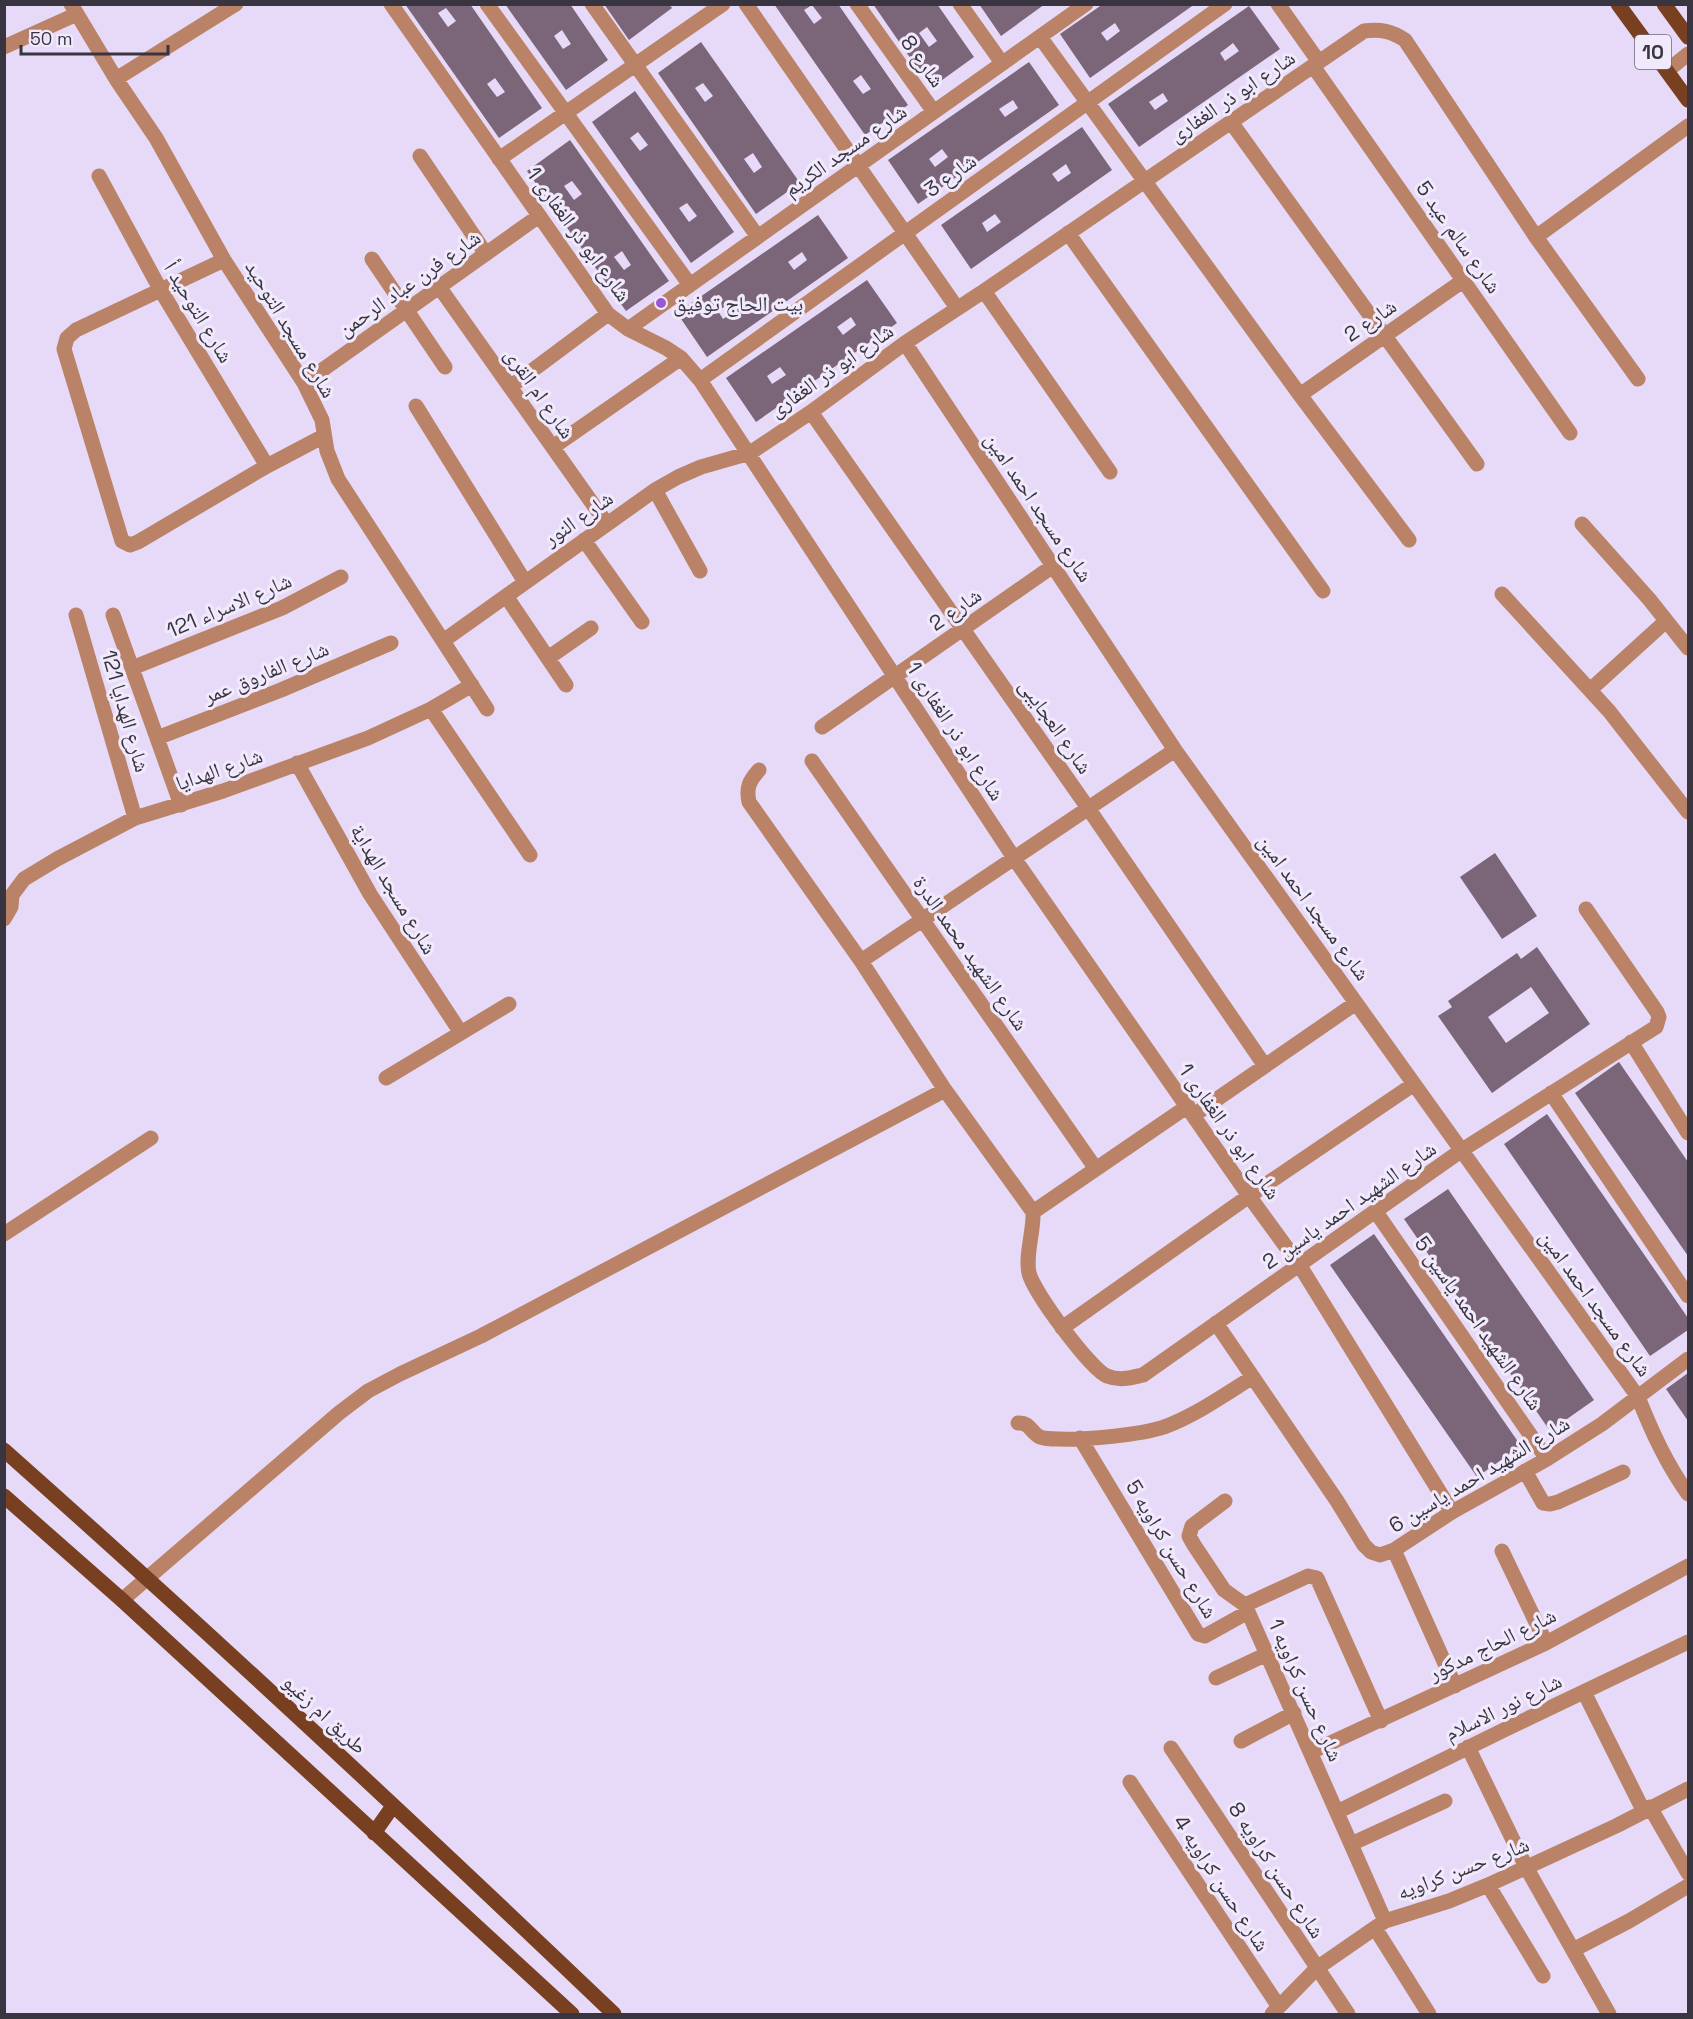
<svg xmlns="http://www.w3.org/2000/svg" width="1693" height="2019" viewBox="0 0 1693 2019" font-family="'Space Grotesk','Noto Naskh Arabic',sans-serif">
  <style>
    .building { fill: #7b6579; fill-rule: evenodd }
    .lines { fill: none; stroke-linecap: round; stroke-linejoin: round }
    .minor { stroke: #ba8266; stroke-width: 15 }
    .major { stroke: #783f20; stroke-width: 15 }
    .poi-dot { fill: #9959d0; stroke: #f1eafc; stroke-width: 2 }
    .labels { text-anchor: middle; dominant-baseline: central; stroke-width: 6; stroke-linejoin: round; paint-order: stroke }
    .shield { fill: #f1eafc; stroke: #706b78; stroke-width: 1.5 }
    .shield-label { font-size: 20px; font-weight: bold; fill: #393540 }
    .street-label { font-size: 21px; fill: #393540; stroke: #f1eafc }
    .poi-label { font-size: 21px; fill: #393540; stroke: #f1eafc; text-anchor: start }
  </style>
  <rect width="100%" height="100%" fill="#e6daf8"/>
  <!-- building -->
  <path class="building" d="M405,4H470L542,108L499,138ZM446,8L456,21L448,27L438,13ZM495,78L505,92L497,97L487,84Z
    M505,4H570L608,60L566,90ZM562,30L571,44L563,49L554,36Z
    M604,4H669L672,8L629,40Z
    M774,4H838L908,105L865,135ZM812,5L822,18L814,24L804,10ZM861,75L871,89L863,94L853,81Z
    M873,4H937L974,57L931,88ZM927,27L937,41L929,47L919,33Z
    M979,4H1045L1001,36Z
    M1103,4H1195L1090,78L1060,34ZM1115,23L1120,31L1107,41L1101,33Z
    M1249,6L1280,49L1139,147L1108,104ZM1233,43L1239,51L1225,61L1220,53ZM1163,93L1168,101L1155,110L1149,102Z
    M701,42L800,183L756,214L658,73ZM703,83L713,96L705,102L695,88ZM753,153L762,167L754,173L744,159Z
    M1029,62L1059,105L918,204L888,160ZM1013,100L1018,108L1005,117L999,109ZM942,149L948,157L935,167L929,159Z
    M635,91L734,232L691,263L592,122ZM638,132L648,145L640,151L630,138ZM687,203L697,216L689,222L679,208Z
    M1082,127L1112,170L971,269L941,225ZM1066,164L1071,173L1058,182L1052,174ZM995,214L1001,222L987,232L982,223Z
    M570,140L669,281L626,311L527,171ZM572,181L582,194L574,200L564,186ZM622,251L631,265L624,270L614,257Z
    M818,215L848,258L707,357L677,313ZM802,252L807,260L794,270L788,262ZM731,302L737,310L723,319L718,311Z
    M867,280L897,323L756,422L726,378ZM851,317L856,325L843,335L837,327ZM780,367L786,375L772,384L767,376Z
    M1495,853L1537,916L1502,939L1460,877Z
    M1537,947L1590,1024L1492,1093L1438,1016L1452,1007L1448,1001L1517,953L1521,959ZM1531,987L1549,1013L1506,1043L1488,1017Z
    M1619,1062L1688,1162V1256L1575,1093Z
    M1547,1114L1688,1318V1330L1650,1356L1504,1144Z
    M1448,1189L1594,1400L1550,1431L1404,1219Z
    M1374,1234L1521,1446L1477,1477L1330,1265Z
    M1688,1373V1421L1666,1389Z"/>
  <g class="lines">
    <!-- minor -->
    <path class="minor" d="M71,4L116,79L156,138L224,260L304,383L322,420L327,451L338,479L487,709
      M391,4L608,314L628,329L666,348L681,358L700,380L1014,858L1249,1196L1300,1266L1452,1512
      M487,4L690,285
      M592,4L758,237
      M746,4L957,308
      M857,4L934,112
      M960,4L1002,63
      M1278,4L1319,62
      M1040,37L1300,395L1409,540
      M4,47L77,14
      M1313,66L1570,433
      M1667,71L1688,54
      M116,79L236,4
      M1231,122L1477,464
      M420,156L486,254
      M499,159L723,4
      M99,176L160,289L267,466
      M1068,233L1323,591
      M1536,237L1688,126
      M372,259L445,367
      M224,260L76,330L67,338L64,349L122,541L130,545L138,542L267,466L324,436
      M440,288L607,524
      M984,291L1110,472
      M628,329L1086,4
      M905,343L1175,750L1638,1397C1652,1432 1666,1463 1688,1494
      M700,380L1225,4
      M304,383L539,216
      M510,387L608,314
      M1300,395L1464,280
      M416,406L525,582
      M811,412L1088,808L1265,1066
      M553,447L681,358
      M655,490L700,571
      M1582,524L1649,599L1688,648
      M584,540L642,622
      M1502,594L1609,711L1688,812
      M506,596L566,685
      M76,615L135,818
      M113,615L181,805
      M443,641L655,490L678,477L701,467L750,453L811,412L905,343L984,291L1364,31C1381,29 1391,31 1405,40L1536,237L1638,379
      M548,658L591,628
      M132,668L282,608L341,577
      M1590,690L1666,621
      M431,709L530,855
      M822,727L1053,566
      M157,738L281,690L391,643
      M812,761L1096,1169
      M297,763L370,894L461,1033
      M759,770C749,781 746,788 749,802L861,961L945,1090L1033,1212
      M4,919L11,907L12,895L24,879L57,859L135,818L223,791L368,738L431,709L472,685
      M861,961L1175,750
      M1631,1042L1688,1133
      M386,1078L509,1004
      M1551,1093L1688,1296
      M1194,1115L1356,1003
      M1033,1212C1034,1231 1025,1255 1029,1273C1033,1291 1090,1369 1107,1376C1120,1381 1130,1378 1143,1375L1462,1150L1656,1027L1659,1017L1657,1012L1586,909
      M1033,1212L1188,1106
      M1376,1212L1547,1459
      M4,1234L151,1138
      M1216,1323L1337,1501L1364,1545L1371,1552L1380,1555L1394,1550L1452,1512L1547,1459L1602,1424L1688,1359
      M1062,1328L1249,1196L1414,1084
      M1018,1423C1030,1422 1031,1433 1040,1437C1045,1439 1054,1439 1059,1439C1085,1440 1140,1435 1164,1427C1196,1415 1224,1395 1253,1377
      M1080,1438L1198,1634L1205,1636L1248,1612
      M1525,1471L1543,1503L1550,1504L1558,1502L1623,1472
      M1225,1501L1192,1526L1189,1536L1194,1545L1224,1590L1245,1605L1385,1921
      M1394,1550L1455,1686
      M1502,1551L1546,1643
      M122,1600L339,1413L368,1391L400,1374L481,1336L945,1090
      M1245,1605L1308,1576L1317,1578L1381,1721
      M1216,1678L1267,1654
      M1584,1692L1643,1810
      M1241,1741L1294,1713
      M1468,1747L1526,1867L1609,2014
      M1171,1748L1348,2014
      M1311,1752L1546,1643L1688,1566
      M1130,1782L1279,2007
      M1650,1807L1688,1873
      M1337,1812L1506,1729L1688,1642
      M1351,1844L1445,1801
      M1488,1885L1543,1976
      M1375,1928L1429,2014
      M1573,1950L1629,1921L1688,1886
      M1272,2014L1317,1968L1385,1921L1449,1901L1488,1885L1616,1826L1688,1789"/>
    <!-- major -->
    <path class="major" d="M1618,4L1688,100
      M1664,4L1688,37
      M4,1450C211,1634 414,1823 614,2014
      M4,1496L122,1600L572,2014
      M374,1833L393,1806"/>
  </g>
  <!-- markers -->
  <circle class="poi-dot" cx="661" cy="303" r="6"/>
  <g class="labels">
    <!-- shield labels -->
    <rect class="shield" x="1635" y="35" width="36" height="34" rx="4.5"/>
    <g class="shield-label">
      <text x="1653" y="52">10</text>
    </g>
    <!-- street labels -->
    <g class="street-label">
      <text transform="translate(923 61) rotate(54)">شارع 8</text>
      <text transform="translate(1232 96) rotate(-34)">شارع ابو ذر الغفارى</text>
      <text transform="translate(845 150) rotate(-35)">شارع مسجد الكريم</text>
      <text transform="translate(950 175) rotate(-36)">شارع 3</text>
      <text transform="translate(579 234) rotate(54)">شارع ابو ذر الغفارى 1</text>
      <text transform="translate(1459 237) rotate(55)">شارع سالم عيد 5</text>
      <text transform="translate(409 283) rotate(-35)">شارع فرن عباد الرحمن</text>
      <text transform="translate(199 312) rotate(59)">شارع التوحيد أ</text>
      <text transform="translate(1370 320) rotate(-35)">شارع 2</text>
      <text transform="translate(291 329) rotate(59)">شارع مسجد التوحيد</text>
      <text transform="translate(831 370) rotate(-35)">شارع ابو ذر الغفارى</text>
      <text transform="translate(540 393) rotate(55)">شارع ام القرى</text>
      <text transform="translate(1039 507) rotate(56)">شارع مسجد احمد امين</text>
      <text transform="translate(578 518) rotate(-35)">شارع النور</text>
      <text transform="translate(229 605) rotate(-23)">شارع الاسراء 121</text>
      <text transform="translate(955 609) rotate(-35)">شارع 2</text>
      <text transform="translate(266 672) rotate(-22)">شارع الفاروق عمر</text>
      <text transform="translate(126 711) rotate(74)">شارع الهدايا 121</text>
      <text transform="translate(1056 726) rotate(55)">شارع العجايبى</text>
      <text transform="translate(956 731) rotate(57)">شارع ابو ذر الغفارى 1</text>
      <text transform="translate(219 769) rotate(-19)">شارع الهدايا</text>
      <text transform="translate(394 889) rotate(59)">شارع مسجد الهداية</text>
      <text transform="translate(1314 907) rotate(54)">شارع مسجد احمد امين</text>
      <text transform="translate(971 953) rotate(55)">شارع الشهيد محمد الدرة</text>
      <text transform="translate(1230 1131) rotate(55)">شارع ابو ذر الغفارى 1</text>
      <text transform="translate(1349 1205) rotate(-35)">شارع الشهيد احمد ياسين 2</text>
      <text transform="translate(1596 1303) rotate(54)">شارع مسجد احمد امين</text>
      <text transform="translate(1479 1323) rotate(55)">شارع الشهيد احمد ياسين 5</text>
      <text transform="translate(1479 1474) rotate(-31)">شارع الشهيد احمد ياسين 6</text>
      <text transform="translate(1172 1549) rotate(59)">شارع حسن كراويه 5</text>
      <text transform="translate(1492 1644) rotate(-26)">شارع الحاج مدكور</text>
      <text transform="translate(1306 1690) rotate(66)">شارع حسن كراويه 1</text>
      <text transform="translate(1503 1707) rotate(-26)">شارع نور الاسلام</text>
      <text transform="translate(325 1714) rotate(43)">طريق ام زغيو</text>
      <text transform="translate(1463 1868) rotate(-21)">شارع حسن كراويه</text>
      <text transform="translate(1277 1870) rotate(57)">شارع حسن كراويه 8</text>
      <text transform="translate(1222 1883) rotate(57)">شارع حسن كراويه 4</text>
    </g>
    <!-- poi labels -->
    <g class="poi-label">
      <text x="673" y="303">بيت الحاج توفيق</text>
    </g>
  </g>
  <!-- border -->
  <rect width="1693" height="2019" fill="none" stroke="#393540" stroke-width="12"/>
  <!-- scale -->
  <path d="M21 45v9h147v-9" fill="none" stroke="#393540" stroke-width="3"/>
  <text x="30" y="45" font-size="18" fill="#393540" stroke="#f1eafc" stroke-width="4.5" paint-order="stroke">50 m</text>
</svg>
